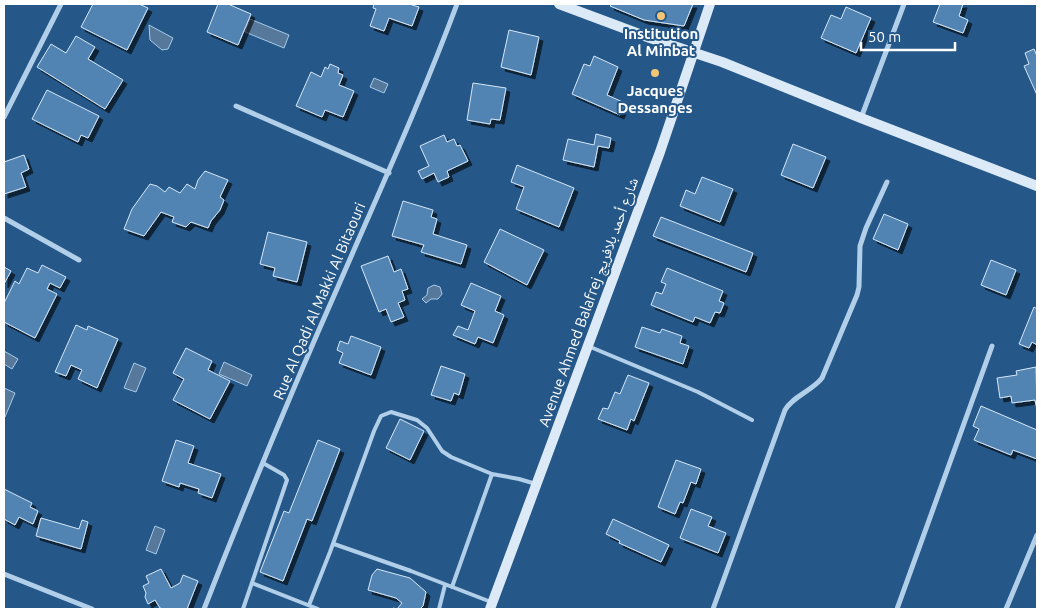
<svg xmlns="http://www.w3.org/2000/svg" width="1041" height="613" viewBox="0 0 1041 613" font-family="Ubuntu,'Noto Naskh Arabic',sans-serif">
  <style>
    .water { fill: #55789b; stroke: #a6cbea }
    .building { fill: #5184b2; stroke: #d6e7f7; filter: url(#shadow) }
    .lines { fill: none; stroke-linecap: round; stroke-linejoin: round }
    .lane { stroke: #b2cfe9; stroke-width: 4 }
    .street { stroke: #b2cfe9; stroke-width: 5 }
    .secondary { stroke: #dceaf8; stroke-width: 10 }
    .poi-dot { fill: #f3c676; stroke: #255889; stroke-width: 2 }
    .labels { text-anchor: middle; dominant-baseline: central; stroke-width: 4; stroke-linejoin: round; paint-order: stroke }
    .poi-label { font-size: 15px; font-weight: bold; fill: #fff; stroke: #255889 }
    .street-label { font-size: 15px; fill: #fff; stroke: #255889 }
  </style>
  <defs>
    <filter id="shadow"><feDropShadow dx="4" dy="4" stdDeviation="0" flood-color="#0009"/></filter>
  </defs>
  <rect width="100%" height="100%" fill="#255889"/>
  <!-- water -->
  <path class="water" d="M250,19L289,35L284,48L245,32Z
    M149,25L173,38L168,49L162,50L150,40Z
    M374,78L388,84L384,93L370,87Z
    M434,285L440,287L442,294L438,299H431L426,303L422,299L427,295L428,288Z
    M4,351L18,359L12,369L4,364Z
    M224,362L252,375L247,386L219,374Z
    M134,363L146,368L136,392L124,388Z
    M4,388L15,393L5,417H4Z
    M155,526L165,530L156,554L146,550Z"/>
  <!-- building -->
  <path class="building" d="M93,4H139L148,8L127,50L81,27Z
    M218,4H228L251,14L238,45L207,32Z
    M374,4H409L419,7L412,26L389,18L384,31L370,26L376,9L373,8Z
    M612,4H693L684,26L644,20L610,6Z
    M940,4H963L959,16L968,20L963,33L933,22Z
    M846,7L871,18L856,53L821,38L831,15L841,19Z
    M509,30L539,37L531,75L501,67Z
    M76,36L95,47L88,59L123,80L105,109L37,67L51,44L66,53Z
    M1034,49L1037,56V95L1024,66L1029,64L1025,53Z
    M594,56L618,67L607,95L625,103L620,115L572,94L584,64L590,66Z
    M330,64L339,68L338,73L343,75L339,85L354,91L343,117L325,110L322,117L296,106L311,72L321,77L325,67L328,69Z
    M473,83L506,88L500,120L491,119L490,124L467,120Z
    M47,90L99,116L88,138L81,135L78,142L32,119Z
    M596,134L611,138L609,148L598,146L594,167L563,160L568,139L594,145Z
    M444,135L447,142L454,139L457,146L460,145L468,161L447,171L449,177L438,182L434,173L422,179L418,171L429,166L420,146Z
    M793,144L826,157L813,188L781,175Z
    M24,155L29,169L21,173L26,187L4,194V162Z
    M517,165L574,188L559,227L516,209L524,187L511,182Z
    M205,171L228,180L220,197L224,200L220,210L211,221L208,228L191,222L186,227L172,222L174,217L161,212L144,236L124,229L132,209L150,184L157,186L165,192L169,187L180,193L187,184L195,189L198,180Z
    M702,177L733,189L720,222L680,206L686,190L695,194Z
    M403,201L433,210L431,217L437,219L433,234L467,245L461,264L421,252L424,245L392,236Z
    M884,214L908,224L898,250L873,239Z
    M661,217L753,253L746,272L653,236Z
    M500,229L544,250L527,285L484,262Z
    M268,232L307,242L297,282L273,276L275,268L260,264Z
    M388,256L394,272L401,269L408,289L402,291L405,300L398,303L404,317L391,322L386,309L379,312L361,266Z
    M991,260L1016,270L1006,295L981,285Z
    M42,265L66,277L60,288L50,283L47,289L57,294L35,338L4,322V303L15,281L19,284L27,268L38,273Z
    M4,267L11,271L4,284Z
    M667,268L723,291L719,301L724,303L720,313L715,312L710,323L695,317L693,322L651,305L656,292L662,294L666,284L661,282Z
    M471,283L501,296L495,311L504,315L493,343L478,337L475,344L453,335L458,326L468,330L475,311L461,305Z
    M1034,307L1037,309V345L1032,342L1029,348L1019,344Z
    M76,325L87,330L88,326L118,339L97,388L78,379L82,370L71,365L66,376L55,372Z
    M642,327L660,333L662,329L682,336L680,343L689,346L683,364L635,347Z
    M351,336L381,347L371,375L339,363L343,353L337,350L340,341L348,344Z
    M186,348L212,361L208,370L230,381L210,419L173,400L184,379L173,373Z
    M441,366L465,374L459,395L454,393L451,401L431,395Z
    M1036,367L1037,410L1035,400L1012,403L1011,396L1000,398L997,378L1017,375L1016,371Z
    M628,375L649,383L634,421L631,419L627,430L598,419L603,408L608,409L615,392L620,394Z
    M981,406L1037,430V459L1013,450L1011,455L974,440L979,429L973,426Z
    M400,419L424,431L410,460L386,448Z
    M176,440L194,446L188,463L221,474L212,498L198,493L199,489L180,483L179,487L162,481Z
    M318,440L340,449L312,521L307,519L283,581L260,572L284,511L289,513Z
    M676,460L701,469L696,484L691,482L683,503L680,502L675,514L658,507Z
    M4,489L32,503L30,507L38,511L33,524L19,517L15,525L4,519Z
    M691,509L712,517L708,526L726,533L718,553L680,538Z
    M41,518L79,529L82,520L88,522L81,549L36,536Z
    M613,519L669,545L661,562L619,543L620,541L606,534Z
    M161,569L171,588L180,583L183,575L198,581L187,609H163L160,608L155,600L148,604L145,597L146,593L143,586L149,583L146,576Z
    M377,569L410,578L426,592L423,606L420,609H393V608L397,609L402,603L396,598L368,590L372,575Z"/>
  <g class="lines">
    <!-- lane -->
    <path class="lane" d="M588,346L698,392L752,420
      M334,544L411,571L491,602
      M252,583L318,609
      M452,587L492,474
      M309,605L330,552L374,431L381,416L391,412L417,420L427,428L442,451L451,457L492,474L519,479L536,484
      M243,609L287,480L284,475L263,463
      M439,609L445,585"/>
    <!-- street -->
    <path class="street" d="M236,106L389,173
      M4,117L61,4
      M861,118L904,4
      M4,218L79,260
      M4,574L92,609
      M204,609C247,499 292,390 340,282C380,190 422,98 457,4
      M713,609L785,410C793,396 812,391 822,378L857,295L859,287L860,246L866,228L887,182
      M897,609L992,346
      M1006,609L1037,535"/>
    <!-- secondary -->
    <path class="secondary" d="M559,4L650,38L722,62L861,118L1037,186
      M490,609L660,152L710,4"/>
  </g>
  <!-- markers -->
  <g class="poi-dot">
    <circle cx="661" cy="16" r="5"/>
    <circle cx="655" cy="73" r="5"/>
  </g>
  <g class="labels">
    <!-- poi labels -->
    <g class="poi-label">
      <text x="661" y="33">Institution<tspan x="661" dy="17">Al Minbat</tspan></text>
      <text x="655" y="90">Jacques<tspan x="655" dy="17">Dessanges</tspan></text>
    </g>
    <!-- street labels -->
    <g class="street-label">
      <text transform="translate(319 301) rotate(-67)">Rue Al Qadi Al Makki Al Bitaouri</text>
      <text transform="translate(588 302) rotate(-70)">Avenue Ahmed Balafrej شارع أحمد بلافريج</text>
    </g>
  </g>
  <!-- border -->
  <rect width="1041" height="613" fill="none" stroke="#ffffff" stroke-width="10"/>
  <!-- scale -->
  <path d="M861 42v8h94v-8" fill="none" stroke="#ffffff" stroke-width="2.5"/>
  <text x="868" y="42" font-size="15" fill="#ffffff" stroke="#255889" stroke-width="4" paint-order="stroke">50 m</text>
</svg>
